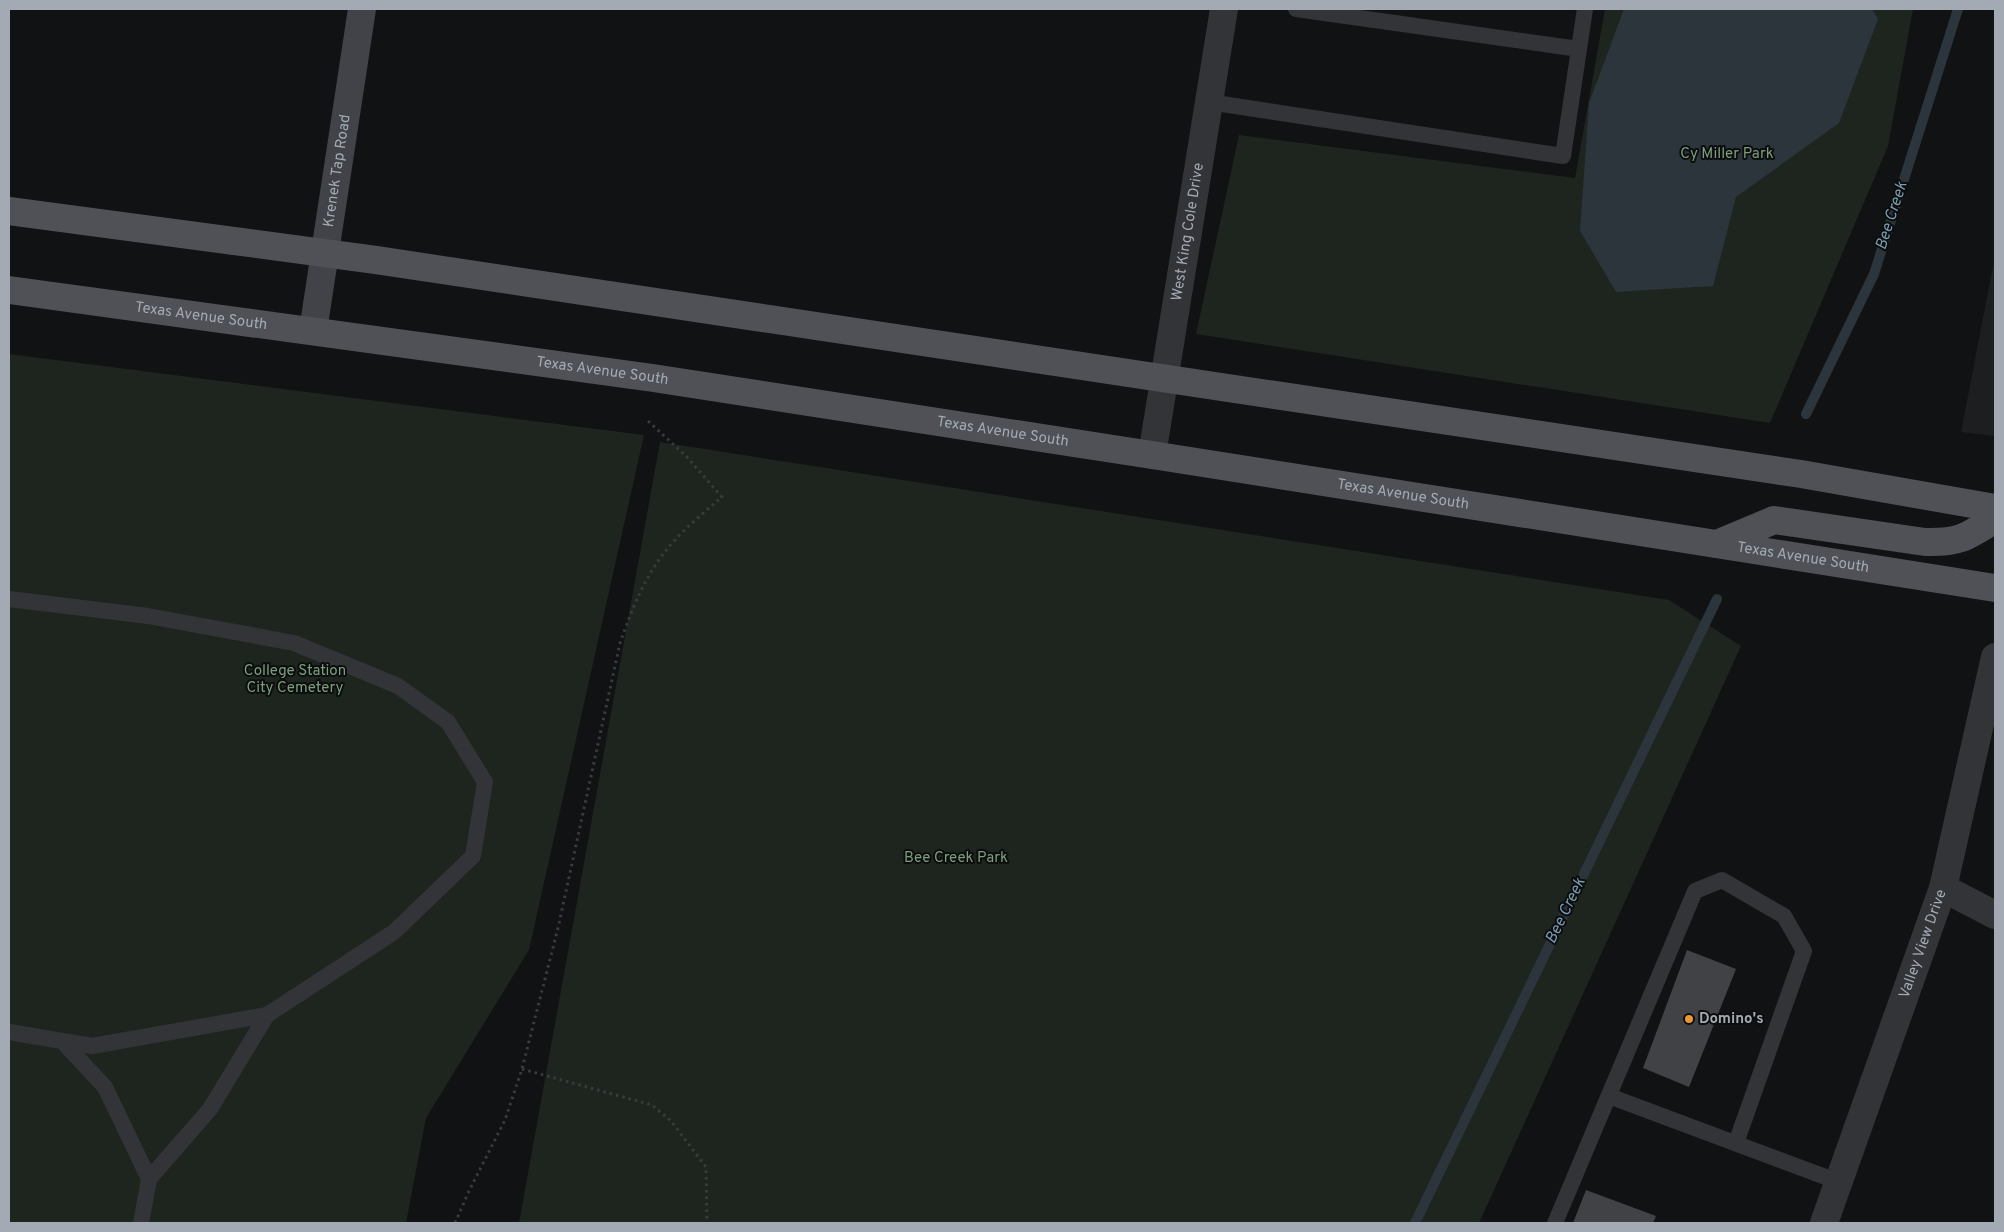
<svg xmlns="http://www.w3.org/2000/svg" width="2004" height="1232" viewBox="0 0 2004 1232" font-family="Overpass,sans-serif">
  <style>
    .built { fill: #1d1e20 }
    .green { fill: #1e251e }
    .water { fill: #2b353b }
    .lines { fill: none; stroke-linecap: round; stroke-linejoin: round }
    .stream { stroke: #2b353b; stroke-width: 10 }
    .building { fill: #404246 }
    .path { stroke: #393b3f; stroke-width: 3; stroke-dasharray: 2.5 4; stroke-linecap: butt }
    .lane { stroke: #333438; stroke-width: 16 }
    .street { stroke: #333438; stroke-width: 28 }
    .secondary { stroke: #414348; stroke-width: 28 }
    .primary { stroke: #4f5157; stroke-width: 28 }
    .poi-dot { fill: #ec9830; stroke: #0c0d0e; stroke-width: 2 }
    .labels { text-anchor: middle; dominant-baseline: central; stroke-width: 4; stroke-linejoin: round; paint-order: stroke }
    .park-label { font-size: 15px; fill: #7c9e7a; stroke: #0c0d0e }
    .street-label { font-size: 15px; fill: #a3aab3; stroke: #0c0d0e }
    .poi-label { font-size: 15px; font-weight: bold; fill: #a3aab3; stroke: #0c0d0e; text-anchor: start }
    .water-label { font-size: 16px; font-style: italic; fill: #7a9cae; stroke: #0c0d0e }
  </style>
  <rect width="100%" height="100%" fill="#111213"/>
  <!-- built -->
  <path class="built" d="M1995,256V436L1961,432Z"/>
  <!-- green -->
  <path class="green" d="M1605,9H1913L1888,146L1770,423L1196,334L1239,135L1575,178Z
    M9,354L644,435L529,950L426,1118L406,1223H9Z
    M660,442L1669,600L1741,646L1479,1223H519Z"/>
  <!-- water -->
  <path class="water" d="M1624,9H1872L1878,19L1839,123L1736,197L1713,286L1616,292L1580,231L1589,103Z"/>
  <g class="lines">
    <!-- stream -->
    <path class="stream" d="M1806,414L1874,274L1958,9
      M1415,1223L1717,599"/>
  </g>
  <!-- building -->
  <path class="building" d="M1687,950L1736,969L1689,1087L1643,1068Z
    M1586,1190L1656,1216L1653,1223H1573Z"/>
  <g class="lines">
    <!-- path -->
    <path class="path" d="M522,1069L652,1105L671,1121L706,1167L707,1223
      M455,1223L469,1191L505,1120L522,1069L558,928L620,643C631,612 643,580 664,553C680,532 702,514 722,497L686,456L647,420"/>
    <!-- lane -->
    <path class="lane" d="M1579,49L1585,9
      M1209,102L1563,156L1579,49L1296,9
      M9,599L148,616L294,643L398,686L448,722L485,782L473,856L394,932L267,1015L92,1046L9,1032
      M62,1041L105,1087L149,1179L141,1223
      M1609,1096L1839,1182
      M149,1179L210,1109L267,1015
      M1555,1223L1695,891L1722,880L1784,916L1804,951L1736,1143"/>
    <!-- street -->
    <g class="street">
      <path id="s1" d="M1152,455L1224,9"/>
      <path d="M1943,888L1995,915"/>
      <path id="s2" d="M1824,1223L1943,888L1995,657"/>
    </g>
    <!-- secondary -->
    <path class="secondary" id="s3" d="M313,331L362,9"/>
    <!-- primary -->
    <g class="primary">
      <path d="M9,211L376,260L1801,474L1995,508"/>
      <path id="s4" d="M9,290L653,378L1152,455L1995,588"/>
      <path d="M1717,544L1774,520L1925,542C1959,543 1967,537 1995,519"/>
    </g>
  </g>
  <!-- markers -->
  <circle class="poi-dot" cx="1689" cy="1019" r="5"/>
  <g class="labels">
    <!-- park labels -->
    <g class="park-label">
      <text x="1727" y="154">Cy Miller Park</text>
      <text x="295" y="671">College Station<tspan x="295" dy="17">City Cemetery</tspan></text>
      <text x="956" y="858">Bee Creek Park</text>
    </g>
    <!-- street labels -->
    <g class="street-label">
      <text stroke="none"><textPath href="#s3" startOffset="162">Krenek Tap Road</textPath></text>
      <text stroke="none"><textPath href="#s1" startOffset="226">West King Cole Drive</textPath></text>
      <text stroke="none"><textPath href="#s4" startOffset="194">Texas Avenue South</textPath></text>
      <text stroke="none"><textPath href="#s4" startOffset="599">Texas Avenue South</textPath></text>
      <text stroke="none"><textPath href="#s4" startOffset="1004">Texas Avenue South</textPath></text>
      <text stroke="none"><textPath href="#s4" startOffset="1409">Texas Avenue South</textPath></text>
      <text stroke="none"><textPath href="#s4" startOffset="1814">Texas Avenue South</textPath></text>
      <text stroke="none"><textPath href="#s2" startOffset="296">Valley View Drive</textPath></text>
    </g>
    <!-- poi labels -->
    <g class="poi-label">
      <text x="1699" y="1019">Domino's</text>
    </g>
    <!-- water labels -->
    <g class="water-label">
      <text transform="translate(1892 216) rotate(-72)">Bee Creek</text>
      <text transform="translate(1566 911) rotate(-64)">Bee Creek</text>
    </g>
  </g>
  <!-- border -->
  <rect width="2004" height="1232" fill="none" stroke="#a3aab3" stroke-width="20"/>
</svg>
